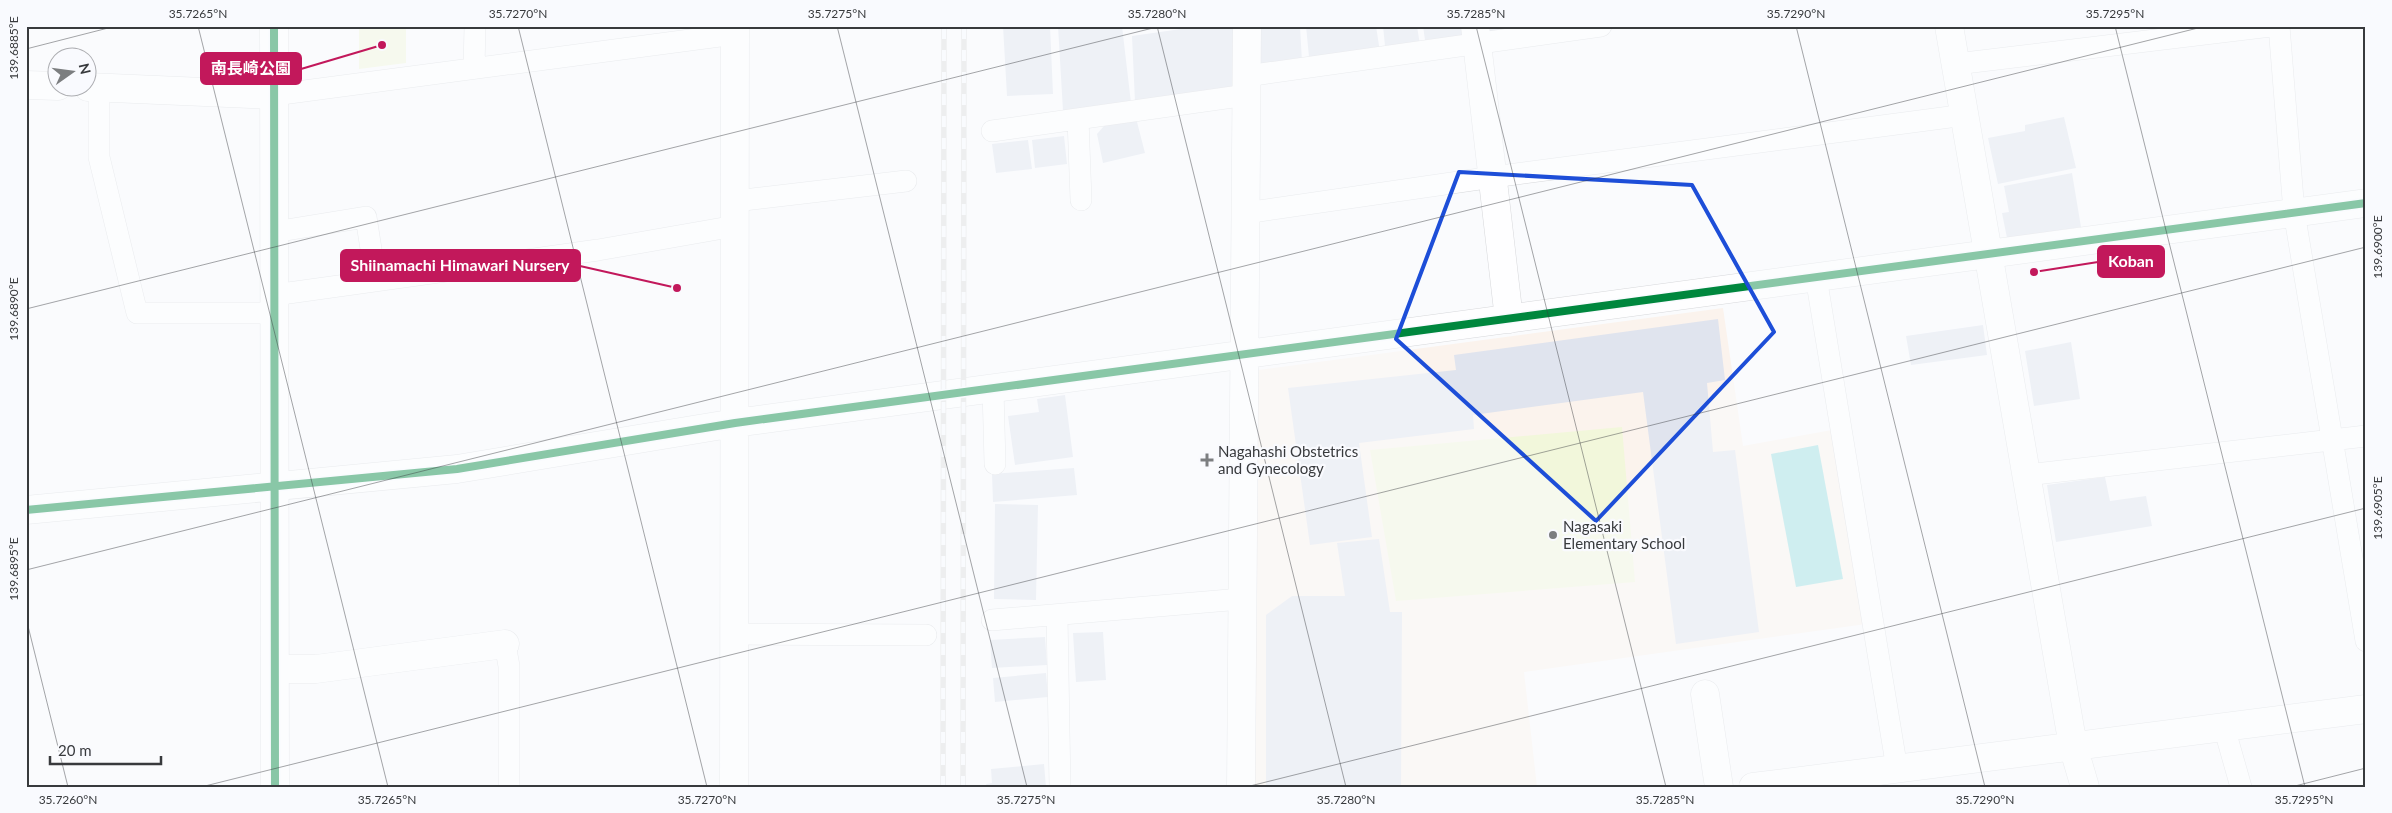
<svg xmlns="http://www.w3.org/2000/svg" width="2392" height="813" viewBox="0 0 2392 813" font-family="Lato,'Noto Sans JP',sans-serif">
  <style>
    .education { fill: #fbf3ed }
    .green { fill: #f2f7db }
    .water { fill: #9cdee1 }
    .building { fill: #e0e4ee }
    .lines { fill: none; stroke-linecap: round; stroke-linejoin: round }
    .lane-casing { stroke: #d7d8db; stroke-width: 22 }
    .street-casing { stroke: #d7d8db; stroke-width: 29 }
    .lane { stroke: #fefeff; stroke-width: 21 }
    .street { stroke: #fefeff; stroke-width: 28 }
    .rail-casing { stroke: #dedede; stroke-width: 5.5 }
    .rail { stroke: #f9fafe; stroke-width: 4; stroke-dasharray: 11; stroke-linecap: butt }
    .cycleway-casing { stroke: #f9fafe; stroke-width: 11 }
    .cycleway { stroke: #00873e; stroke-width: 8 }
    .marked { fill: none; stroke: #1d4ed8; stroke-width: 4; stroke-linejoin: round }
    .ticks { fill: none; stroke: #383a3d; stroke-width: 1; stroke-opacity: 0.45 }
    .poi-dot { fill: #7c7e80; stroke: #f9fafe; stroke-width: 2 }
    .labels { text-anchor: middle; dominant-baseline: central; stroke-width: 4.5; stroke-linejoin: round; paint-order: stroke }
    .poi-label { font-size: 15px; fill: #383a3d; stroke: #f9fafe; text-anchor: start }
    .leader { fill: none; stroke: #c2185b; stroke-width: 2 }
    .callout-dot { fill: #c2185b; stroke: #f9fafe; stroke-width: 2 }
    .callout { fill: #c2185b; stroke: #c2185b; stroke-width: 2 }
    .callout-label { font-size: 16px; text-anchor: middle; font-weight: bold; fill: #fff }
    .neatline { fill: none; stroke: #383a3d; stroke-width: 2 }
    .ticks-label { font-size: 12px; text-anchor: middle; fill: #383a3d }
  </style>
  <rect width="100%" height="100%" fill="#fafbfd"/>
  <!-- education -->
  <path class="education" d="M1723,308L1743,446L1832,430L1866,624L1524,672L1537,787H1253L1258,370Z"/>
  <!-- green -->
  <path class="green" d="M359,26H406V63L359,69Z
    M1622,427L1635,582L1396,601L1370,450Z"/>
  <!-- water -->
  <path class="water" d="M1818,445L1843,579L1796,587L1771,454Z"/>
  <!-- building -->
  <path class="building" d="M1003,26H1050L1053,94L1007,96Z
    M1058,26H1122L1131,103L1063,111Z
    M1202,26H1239L1238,89L1135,102L1132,36Z
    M1255,26H1300L1302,62L1253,68Z
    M1306,26H1376L1380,52L1309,57Z
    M1383,26H1417L1420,45L1385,46Z
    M1423,26H1464L1465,36L1425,40Z
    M1481,26H1525L1481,34Z
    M2064,117L2076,168L1998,184L1988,138L2025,131V125Z
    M1136,118L1145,153L1103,163L1097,134L1104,126Z
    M1064,136L1067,164L1035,168L1032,140Z
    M1028,140L1032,169L996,173L992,144Z
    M2072,173L2081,227L2007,238L2002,213L2009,212L2004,186Z
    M1718,319L1725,380L1707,383L1713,452L1735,450L1759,632L1676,644L1643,392L1473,415L1474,429L1359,443L1372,537L1310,545L1288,388L1456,370L1454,355Z
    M1983,325L1987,355L1911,365L1906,336Z
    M2071,342L2080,399L2034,406L2025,351Z
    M1065,395L1073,457L1015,465L1008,416L1039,412L1037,399Z
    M1074,468L1077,495L993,502L992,474Z
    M2105,477L2110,501L2146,496L2152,526L2056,542L2047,485Z
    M995,504L1038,505L1036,600L994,599Z
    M1379,539L1390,612H1402L1401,787H1266V615L1292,596H1345L1337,543Z
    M1103,632L1106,680L1076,682L1073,633Z
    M1045,637L1047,665L992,668L990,640Z
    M1046,673L1048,697L995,702L993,678Z
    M1044,764L1046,787H987L986,784L992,783L991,769Z"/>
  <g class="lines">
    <defs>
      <path id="lane" d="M2279,26L2294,212L2366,641
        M1956,64L2271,26
        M474,68L475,26
        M1247,76L1601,26
        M99,88V157L137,313H274
        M274,95L735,34
        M1078,119L1081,200
        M992,131L1247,95
        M735,201L906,181
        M1245,213L1493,177L1965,115
        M274,232L366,217L376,281
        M1816,277L1897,769
        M274,295L598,250L735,226
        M993,389L995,464
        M2027,475L2366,436
        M1057,615L1060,787
        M992,620L1241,599
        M734,634L926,635
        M505,644L509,666V787
        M2224,727L2241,787"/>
      <path id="street" d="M274,26L275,787
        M1475,26L1509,319
        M1949,26L2073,746L2085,787
        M26,85L58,86
        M88,87L274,95
        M26,510L457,469L735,423L2366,203
        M275,669H316L505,644
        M1705,694L1719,787
        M734,787L735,26
        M1241,787L1247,26
        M1753,787L2366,709"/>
    </defs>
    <!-- lane casing -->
    <use href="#lane" class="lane-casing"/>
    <!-- street casing -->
    <use href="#street" class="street-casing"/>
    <!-- lane -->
    <use href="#lane" class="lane"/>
    <!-- street -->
    <use href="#street" class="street"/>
    <defs>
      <path id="rail" d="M943,787L944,26
        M963,787L964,26"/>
    </defs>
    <!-- rail casing -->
    <use href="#rail" class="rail-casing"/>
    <!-- rail -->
    <use href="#rail" class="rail"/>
    <defs>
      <path id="cycleway" d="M274,26L275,787
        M26,510L457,469L735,423L2366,203"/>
    </defs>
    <!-- cycleway casing -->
    <use href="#cycleway" class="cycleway-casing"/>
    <!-- cycleway -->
    <use href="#cycleway" class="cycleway"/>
  </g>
  <!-- marked area -->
  <path d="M0 0H2392V813H0ZM1459,172L1692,185L1774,332L1596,521L1396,339Z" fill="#fafbfd" fill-opacity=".55" fill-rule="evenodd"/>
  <path class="marked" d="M1459,172L1692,185L1774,332L1596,521L1396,339Z"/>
  <!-- ticks -->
  <path class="ticks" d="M198,26L388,787M518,26L707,787M837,26L1027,787M1157,26L1346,787M1476,26L1666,787M1796,26L1985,787M2115,26L2305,787M26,49L116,26M26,309L1161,26M26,570L2206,26M26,618L68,787M201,787L2366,247M1246,787L2366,508M2291,787L2366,768"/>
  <!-- markers -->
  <g class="poi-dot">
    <path d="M1204.5 452.5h5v5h5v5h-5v5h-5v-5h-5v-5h5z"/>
    <circle cx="1553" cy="535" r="5"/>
  </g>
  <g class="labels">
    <!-- poi labels -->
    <g class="poi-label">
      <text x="1218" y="451">Nagahashi Obstetrics<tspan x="1218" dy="17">and Gynecology</tspan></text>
      <text x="1563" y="526">Nagasaki<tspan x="1563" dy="17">Elementary School</tspan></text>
    </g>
  </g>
  <!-- callouts -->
  <path class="leader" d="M382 45L301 69M2034 272L2098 262M677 288L580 266"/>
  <g class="callout-dot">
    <circle cx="382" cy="45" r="5"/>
    <circle cx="2034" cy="272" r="5"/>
    <circle cx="677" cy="288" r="5"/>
  </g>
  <g class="callout">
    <rect x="201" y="53" width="100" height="31" rx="5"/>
    <rect x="2098" y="246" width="66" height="31" rx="5"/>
    <rect x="341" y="250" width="239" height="31" rx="5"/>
  </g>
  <g class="callout-label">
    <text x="251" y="74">南長崎公園</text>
    <text x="2131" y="267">Koban</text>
    <text x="460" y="271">Shiinamachi Himawari Nursery</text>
  </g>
  <!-- border -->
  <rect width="2392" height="813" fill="none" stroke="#f9fafe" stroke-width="55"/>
  <!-- north arrow -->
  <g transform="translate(72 72) rotate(76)"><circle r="24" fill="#f9fafe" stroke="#acadb1"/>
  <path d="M0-4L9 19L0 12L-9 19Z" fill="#7c7e80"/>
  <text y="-8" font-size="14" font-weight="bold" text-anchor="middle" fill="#383a3d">N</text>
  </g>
  <!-- scale -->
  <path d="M50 756v8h111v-8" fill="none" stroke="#383a3d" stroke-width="2.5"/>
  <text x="58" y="756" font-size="15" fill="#383a3d" stroke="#f9fafe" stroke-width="4" paint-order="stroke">20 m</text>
  <rect x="28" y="28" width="2336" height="758" class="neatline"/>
  <g class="ticks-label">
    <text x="198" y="18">35.7265°N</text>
    <text x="518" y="18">35.7270°N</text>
    <text x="837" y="18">35.7275°N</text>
    <text x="1157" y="18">35.7280°N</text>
    <text x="1476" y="18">35.7285°N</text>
    <text x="1796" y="18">35.7290°N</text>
    <text x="2115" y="18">35.7295°N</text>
    <text transform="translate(14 48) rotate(-90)" y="4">139.6885°E</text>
    <text transform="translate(2378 247) rotate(-90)" y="4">139.6900°E</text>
    <text transform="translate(14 309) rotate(-90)" y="4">139.6890°E</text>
    <text transform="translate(2378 508) rotate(-90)" y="4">139.6905°E</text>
    <text transform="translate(14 569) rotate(-90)" y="4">139.6895°E</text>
    <text x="68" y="804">35.7260°N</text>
    <text x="387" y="804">35.7265°N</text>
    <text x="707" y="804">35.7270°N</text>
    <text x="1026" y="804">35.7275°N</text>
    <text x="1346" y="804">35.7280°N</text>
    <text x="1665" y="804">35.7285°N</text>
    <text x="1985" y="804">35.7290°N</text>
    <text x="2304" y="804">35.7295°N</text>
  </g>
</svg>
